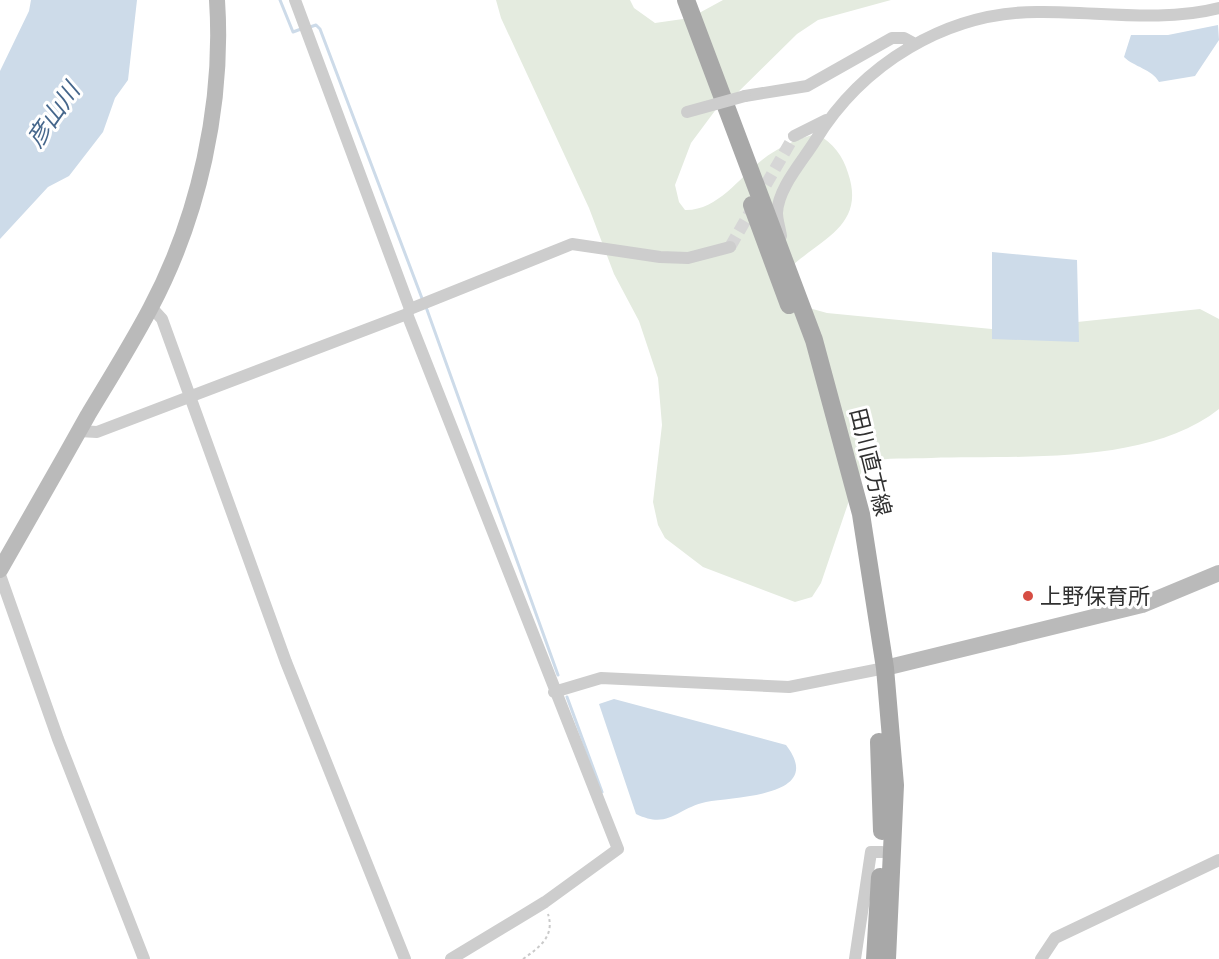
<svg xmlns="http://www.w3.org/2000/svg" width="1219" height="959" viewBox="0 0 1219 959" font-family="'Space Grotesk','Noto Sans JP',sans-serif">
  <style>
    .green { fill: #e4ebdf }
    .water { fill: #cddbe9 }
    .lines { fill: none; stroke-linecap: round; stroke-linejoin: round }
    .stream { stroke: #cddbe9; stroke-width: 3 }
    .street-tunnel { stroke: #d6d6d6; stroke-width: 12; stroke-dasharray: 12 6; stroke-linecap: butt }
    .path { stroke: #cacaca; stroke-width: 2; stroke-dasharray: 3 3; stroke-linecap: butt }
    .street { stroke: #cdcdcd; stroke-width: 12 }
    .secondary { stroke: #bababa; stroke-width: 16 }
    .primary { stroke: #a8a8a8; stroke-width: 18 }
    .street-bridge { stroke: #cdcdcd; stroke-width: 12 }
    .poi-dot { fill: #d64d43; stroke: #fff; stroke-width: 2 }
    .labels { text-anchor: middle; dominant-baseline: central; stroke-width: 6; stroke-linejoin: round; paint-order: stroke }
    .street-label { font-size: 22px; fill: #303030; stroke: #fff }
    .poi-label { font-size: 22px; fill: #303030; stroke: #fff; text-anchor: start }
    .water-label { font-size: 24px; font-style: italic; fill: #45668b; stroke: #fff }
  </style>
  <rect width="100%" height="100%" fill="#fff"/>
  <!-- green -->
  <path class="green" d="M496,0H630L634,8L655,23L690,18L723,0H891L818,20L797,34L728,102L717,108L691,143L675,185L679,202L685,210C717,211 739,178 762,160C777,148 798,138 817,134C833,143 843,156 848,173C865,223 826,237 794,264L809,308L827,313L1002,330L1200,309L1219,319V409C1147,466 1018,455 931,458C910,459 887,457 867,462L854,486L821,583L812,597L795,602L703,567L665,538L658,525L653,502L662,425L658,378L639,321L614,274L589,208L501,18Z"/>
  <!-- water -->
  <path class="water" d="M31,0H137L128,80L115,98L103,132L69,176L48,187L0,239V71L29,11Z
    M1218,25L1219,40L1195,76L1159,82C1152,69 1134,67 1124,57L1131,35H1168Z
    M992,252L1077,260L1079,342L992,339Z
    M614,699L786,745C826,797 737,796 706,802C677,808 669,830 636,814L599,704Z"/>
  <g class="lines">
    <!-- stream -->
    <path class="stream" d="M280,0L293,32L301,29
      M307,28L316,25L320,29L423,301
      M426,307L558,675
      M567,697L602,792"/>
    <!-- street-tunnel -->
    <path class="street-tunnel" d="M730,247L794,136"/>
    <!-- path -->
    <path class="path" d="M523,959C540,947 555,936 548,914"/>
    <!-- street -->
    <path class="street" d="M295,0L410,309
      M745,96L807,86L892,38H904L915,44
      M794,136L826,120
      M781,236C780,229 777,220 777,213C778,188 802,162 815,141C862,64 946,12 1037,12C1096,11 1161,23 1219,8
      M151,307L162,319L286,662L405,959
      M407,314L618,849L545,902L451,959
      M79,431L97,432L407,314L410,309L572,244L660,257L688,258L730,247
      M0,575L58,739L144,959
      M554,692L601,678L789,687L885,668
      M855,959L871,852H882
      M1041,959L1055,938L1219,860"/>
    <!-- secondary -->
    <path class="secondary" d="M0,570C29,519 59,467 88,415C109,380 131,345 150,309C199,217 224,104 217,0
      M885,668L1142,605L1219,573"/>
    <!-- primary -->
    <path class="primary" d="M686,0L814,340L861,514L885,668L895,785L887,959
      M752,205L789,305
      M879,742L882,831
      M875,959L880,877"/>
    <!-- street-bridge -->
    <path class="street-bridge" d="M687,112L745,96"/>
  </g>
  <!-- markers -->
  <circle class="poi-dot" cx="1028" cy="596" r="6"/>
  <g class="labels">
    <!-- street labels -->
    <g class="street-label">
      <text transform="translate(871 462) rotate(76)">田川直方線</text>
    </g>
    <!-- poi labels -->
    <g class="poi-label">
      <text x="1040" y="596">上野保育所</text>
    </g>
    <!-- water labels -->
    <g class="water-label">
      <text transform="translate(53 115) rotate(-55)">彦山川</text>
    </g>
  </g>
</svg>
